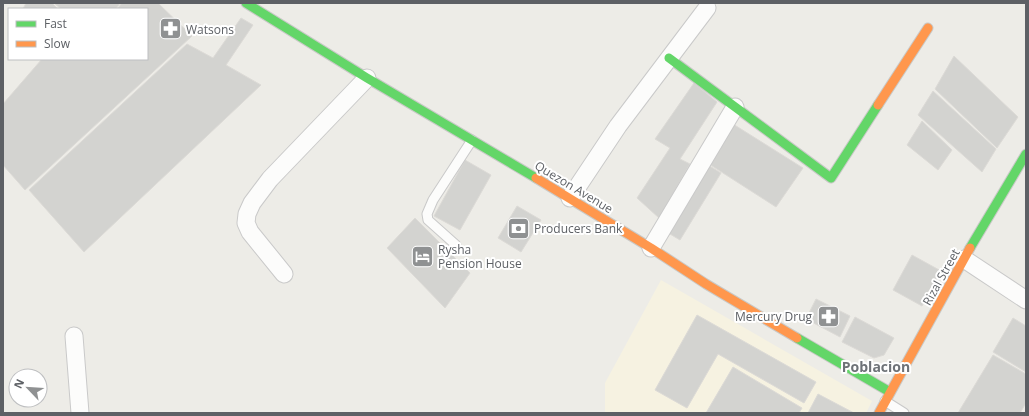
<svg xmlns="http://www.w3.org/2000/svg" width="1029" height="416" viewBox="0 0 1029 416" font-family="'Open Sans',sans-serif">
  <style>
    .commercial { fill: #f6f2e1 }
    .building { fill: #d3d3d0; stroke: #dcdad6 }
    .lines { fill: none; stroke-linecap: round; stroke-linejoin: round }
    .lane-casing { stroke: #c9c9c9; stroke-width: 11 }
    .street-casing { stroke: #c9c9c9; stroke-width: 19 }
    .fast-casing { stroke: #c9c9c7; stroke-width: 11 }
    .slow-casing { stroke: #c9c9c7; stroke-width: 11 }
    .lane { stroke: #fcfcfb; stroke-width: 9 }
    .street { stroke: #fcfcfb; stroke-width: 17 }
    .fast { stroke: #63d668; stroke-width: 9 }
    .slow { stroke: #ff974d; stroke-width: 9 }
    .labels { text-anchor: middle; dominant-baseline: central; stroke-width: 4; stroke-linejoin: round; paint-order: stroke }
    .poi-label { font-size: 12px; fill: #5d6065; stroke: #fff; text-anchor: start }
    .street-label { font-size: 12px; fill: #5d6065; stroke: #fff }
    .quarter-label { font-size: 14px; font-weight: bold; fill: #6e7277; stroke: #fff }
  </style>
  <rect width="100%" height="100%" fill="#edece7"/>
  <!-- commercial -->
  <path class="commercial" d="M661,280L872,401L866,413H605V383Z"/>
  <!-- building -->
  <path class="building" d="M26,3H52L58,9H23Z
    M54,3H120L116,9H61Z
    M122,3H158L192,36L25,190L3,165V104L42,59H147V9H117Z
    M241,18L253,25L226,65L261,85L84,252L29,190L187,44L213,58Z
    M954,56L1018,117L997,148L935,89Z
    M694,83L717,102L680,159L690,164L659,218L637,198L670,148L655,139Z
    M933,91L996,149L982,172L918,115Z
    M922,121L952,150L938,170L907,145Z
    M733,124L803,168L776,207L709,164Z
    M465,160L491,175L460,230L434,216Z
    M708,165L721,173L680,240L665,231Z
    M517,206L541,220L521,252L498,238Z
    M415,218L470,273L445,308L387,248Z
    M912,255L941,271L922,306L893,290Z
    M816,299L850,316L840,337L806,319Z
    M697,315L816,382L804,403L718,354L687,408L655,390Z
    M855,317L894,338L884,355L874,358L842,342Z
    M1013,318L1026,326V372L993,352Z
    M993,355L1026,374V403L1020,413H958Z
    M733,367L802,408L799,413H706Z
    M818,394L854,413H808Z"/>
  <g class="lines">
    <defs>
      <path id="lane" d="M456,245L428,220L427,214L433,200L472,140
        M885,401L904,413"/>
      <path id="street" d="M570,198L618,126L707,8
        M651,248L735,107
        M964,259L1026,300
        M284,274L250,232L246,223L247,214L252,203L270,179L367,78
        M74,336L80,413"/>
      <path id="fast" d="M246,3L367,78L536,178
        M669,58L831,178L878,105
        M970,248L1026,154
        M797,338L890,392"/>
      <path id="slow" d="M878,105L928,28
        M536,178L651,248L706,284L797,338
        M879,413L970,248"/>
    </defs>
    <!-- lane casing -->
    <use href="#lane" class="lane-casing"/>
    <!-- street casing -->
    <use href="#street" class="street-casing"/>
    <!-- fast casing -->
    <use href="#fast" class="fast-casing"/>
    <!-- slow casing -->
    <use href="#slow" class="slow-casing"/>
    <!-- lane -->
    <use href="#lane" class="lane"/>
    <!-- street -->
    <use href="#street" class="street"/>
    <!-- fast -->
    <use href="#fast" class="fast"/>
    <!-- slow -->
    <use href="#slow" class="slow"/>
  </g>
  <!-- icons -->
  <defs>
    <symbol id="pharmacy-square" viewBox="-11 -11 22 22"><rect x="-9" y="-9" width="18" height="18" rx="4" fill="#8f9192" stroke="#fff"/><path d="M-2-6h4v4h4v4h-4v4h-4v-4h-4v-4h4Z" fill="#fff"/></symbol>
    <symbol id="bank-square" viewBox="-11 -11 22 22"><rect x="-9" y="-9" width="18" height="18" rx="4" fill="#8f9192" stroke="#fff"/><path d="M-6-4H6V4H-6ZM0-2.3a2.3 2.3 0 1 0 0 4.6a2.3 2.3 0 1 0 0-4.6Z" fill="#fff"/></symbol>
    <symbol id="hotel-square" viewBox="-11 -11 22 22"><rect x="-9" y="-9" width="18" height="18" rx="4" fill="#8f9192" stroke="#fff"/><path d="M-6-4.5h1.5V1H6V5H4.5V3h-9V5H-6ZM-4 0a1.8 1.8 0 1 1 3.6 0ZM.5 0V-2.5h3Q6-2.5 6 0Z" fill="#fff"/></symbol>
  </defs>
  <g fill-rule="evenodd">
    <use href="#pharmacy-square" x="158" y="16" width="25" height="25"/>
    <use href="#bank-square" x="506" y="216" width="25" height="25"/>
    <use href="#hotel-square" x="410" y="244" width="25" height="25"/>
    <use href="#pharmacy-square" x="816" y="304" width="25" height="25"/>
  </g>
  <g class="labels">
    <!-- poi labels -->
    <g class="poi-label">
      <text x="186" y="29">Watsons</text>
      <text x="534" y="228">Producers Bank</text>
      <text x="438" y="249">Rysha<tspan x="438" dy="14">Pension House</tspan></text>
      <text x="812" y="316" text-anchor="end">Mercury Drug</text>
    </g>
    <!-- street labels -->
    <g class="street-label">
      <text transform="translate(574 187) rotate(31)">Quezon Avenue</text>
      <text transform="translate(941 277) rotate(-61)">Rizal Street</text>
    </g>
    <!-- quarter labels -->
    <g class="quarter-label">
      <text x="876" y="366">Poblacion</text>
    </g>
  </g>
  <!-- border -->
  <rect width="1029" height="416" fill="none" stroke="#5d6065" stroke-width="8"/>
  <!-- legend -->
  <rect x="8" y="8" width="140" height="52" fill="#ffffff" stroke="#bebfc1"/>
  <rect x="16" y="21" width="20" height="6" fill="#63d668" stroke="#bebfc1"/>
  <text x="44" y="28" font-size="12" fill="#5d6065">Fast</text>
  <rect x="16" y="41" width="20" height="6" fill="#ff974d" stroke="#bebfc1"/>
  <text x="44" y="48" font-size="12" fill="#5d6065">Slow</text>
  <!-- north arrow -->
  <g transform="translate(28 388) rotate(295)"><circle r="19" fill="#ffffff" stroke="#bebfc1"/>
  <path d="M0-3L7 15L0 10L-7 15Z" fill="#8f9192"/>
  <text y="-6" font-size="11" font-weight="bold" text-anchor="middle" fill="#5d6065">N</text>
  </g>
</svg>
